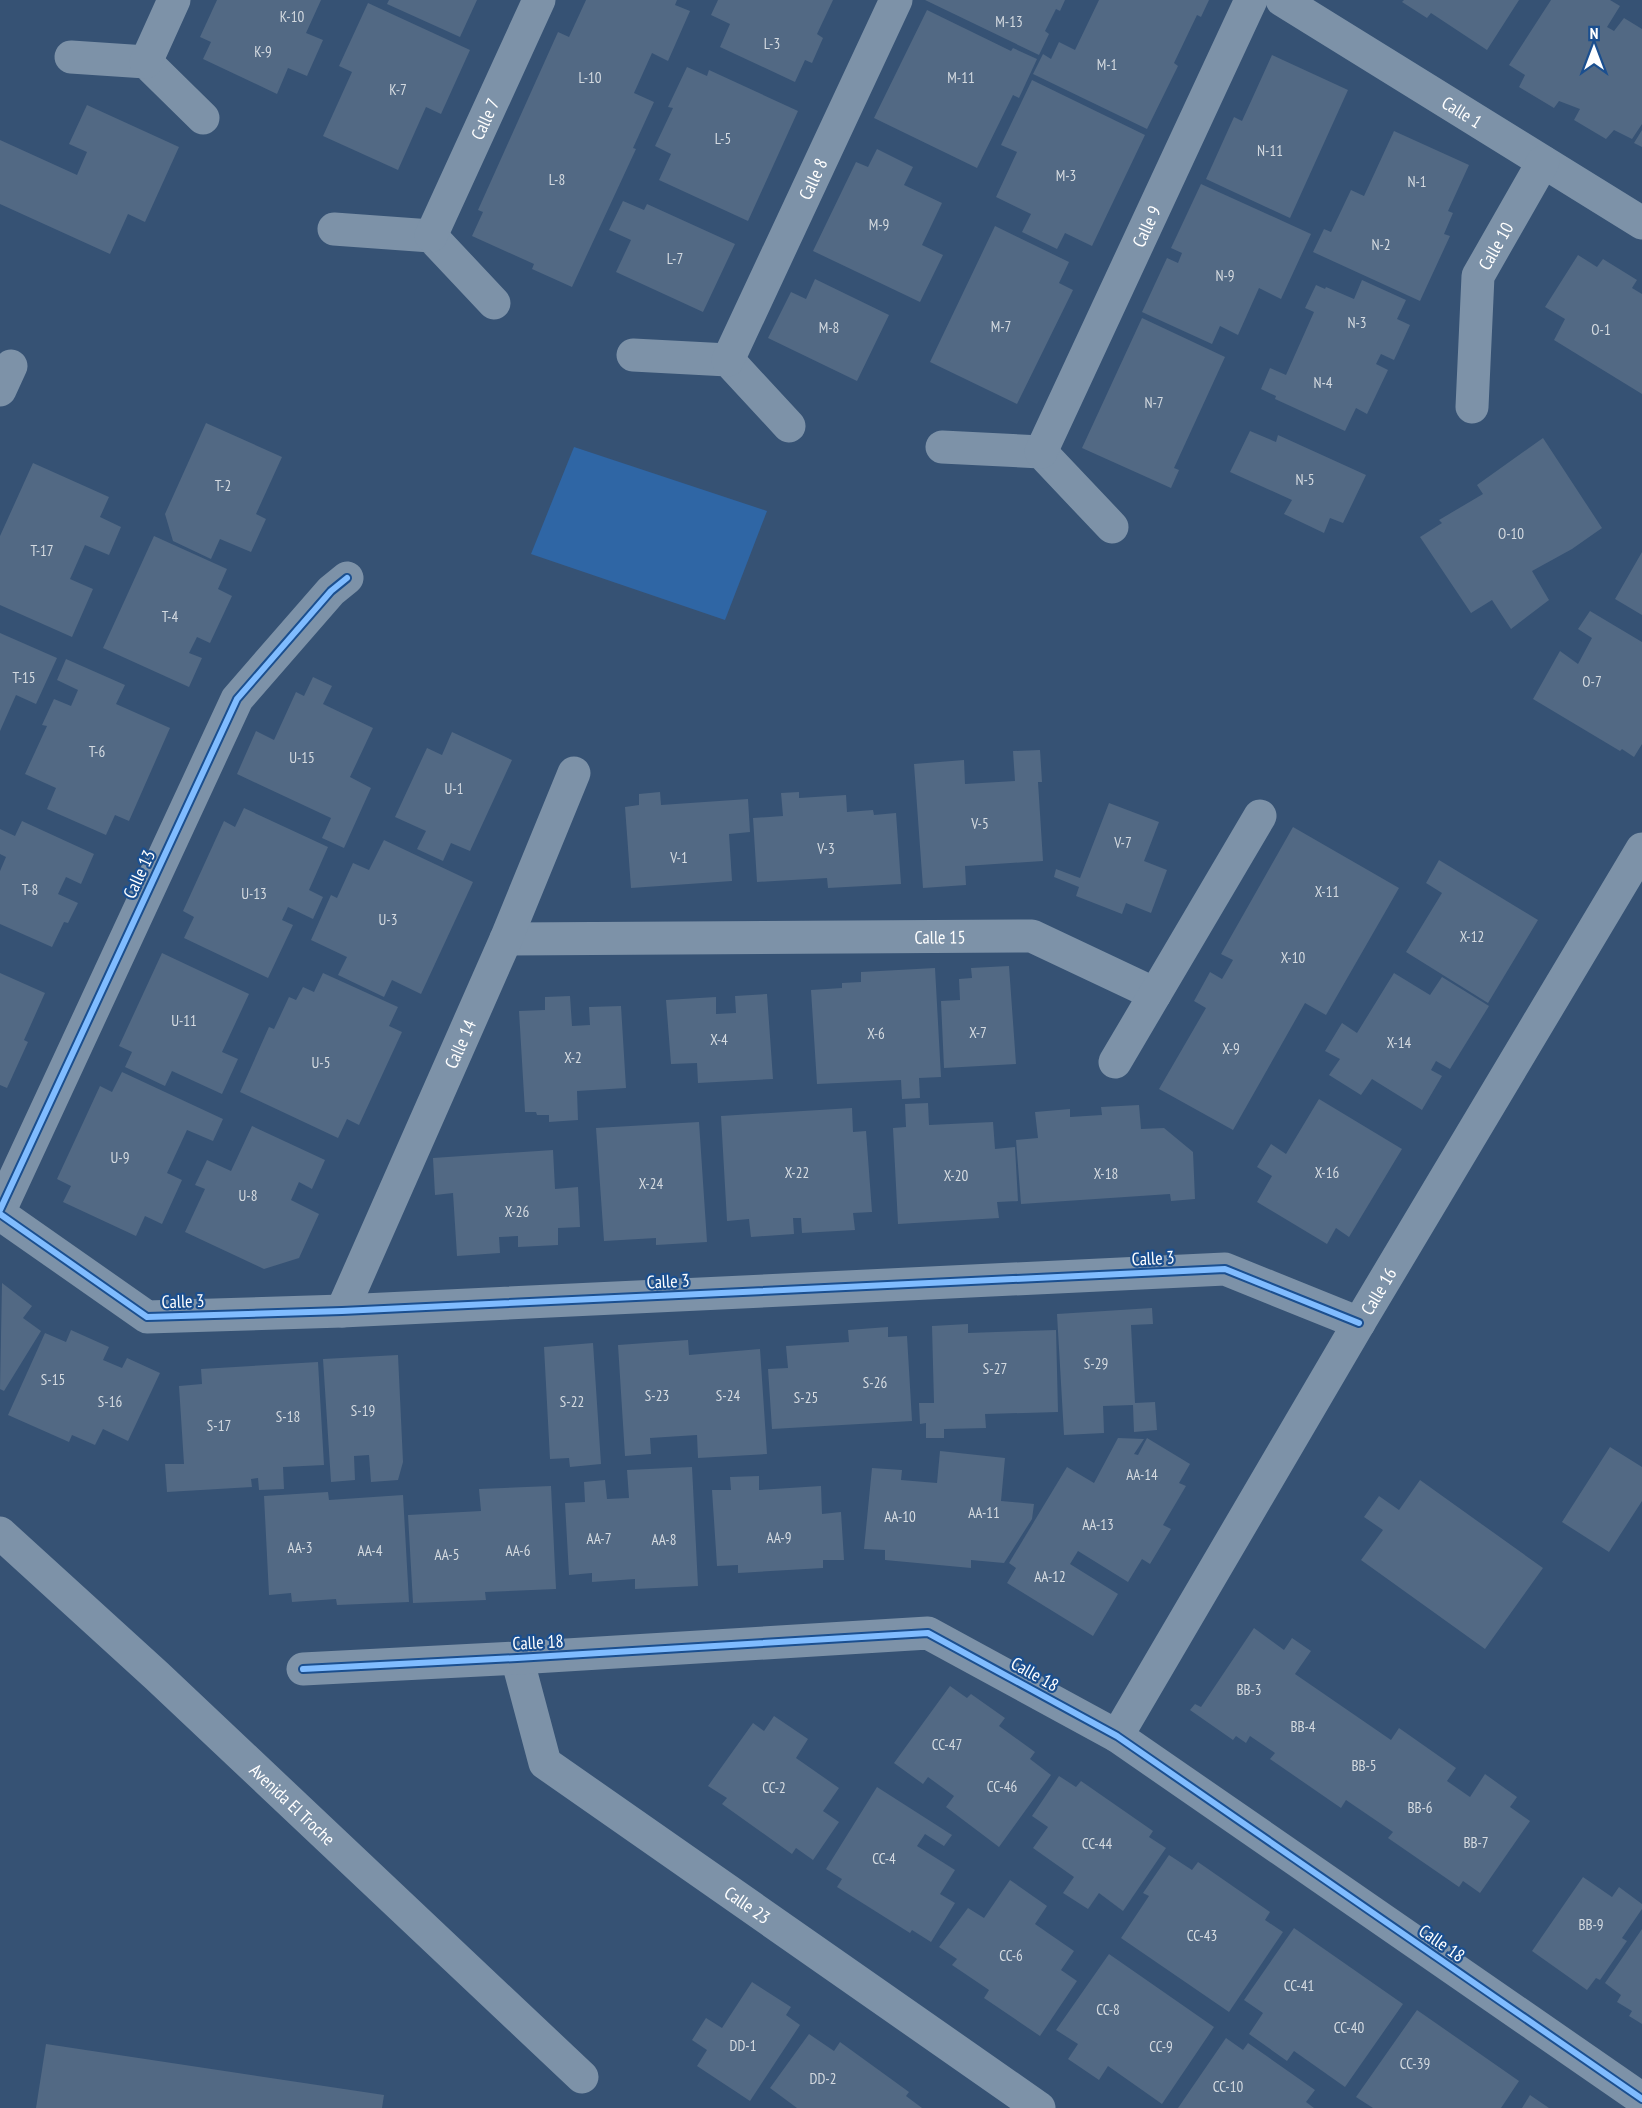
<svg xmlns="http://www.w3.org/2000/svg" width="1642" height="2108" viewBox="0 0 1642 2108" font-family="'PT Sans Narrow',sans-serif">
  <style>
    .park { fill: #2f66a5 }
    .building { fill: #526984 }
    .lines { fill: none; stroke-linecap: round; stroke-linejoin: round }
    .minor { stroke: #7d92a8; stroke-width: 33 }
    .cycleway-casing { stroke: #1b4f8f; stroke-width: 10 }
    .cycleway { stroke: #80bcff; stroke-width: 6 }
    .labels { text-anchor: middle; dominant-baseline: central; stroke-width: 4.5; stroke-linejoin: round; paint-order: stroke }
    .number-label { font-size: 15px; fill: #d4dae0 }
    .street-label { font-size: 18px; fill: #fff; stroke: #1b4f8f }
  </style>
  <rect width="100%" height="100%" fill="#365274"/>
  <!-- park -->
  <path class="park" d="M574,447L767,511L725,620L531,554Z"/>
  <!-- building -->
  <path class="building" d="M217,0H321L306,33L323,40L307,76L288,68L277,94L203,59L211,42L200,37Z
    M389,0H477L460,37L387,4Z
    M586,0H677L675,5L690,11L668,61L652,53L634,93L654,102L633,148L636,149L572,287L532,269L534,264L472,236L483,212L478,210L558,32L569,37Z
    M718,0H833L817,34L823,38L812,63L805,60L795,82L720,47L730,24L711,15Z
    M925,0H1065L1060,11L1056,9L1045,31L1049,34L1039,55Z
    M1099,0H1209L1201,17L1197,15L1174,63L1178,66L1147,129L1033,74L1043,54L1051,59L1059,42L1075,50Z
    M1404,0H1519L1487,50L1431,13L1427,18L1402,2Z
    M1551,0H1610L1620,6L1607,27L1614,31L1624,18L1642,29V124L1632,139L1614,130L1606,139L1574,120L1580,109L1559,101L1554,108L1519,87L1525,75L1509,65Z
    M368,3L470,50L441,114L426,107L398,170L323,136L352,72L339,66Z
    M927,10L1011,51L1013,48L1037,59L1019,98L1013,95L977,168L874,118Z
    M1272,55L1348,90L1290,218L1206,179L1234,117L1242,121Z
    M687,67L707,76L709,70L798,111L748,221L659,180L671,154L655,146L673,108L668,107Z
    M1032,80L1145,135L1092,246L1065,233L1057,249L1022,232L1031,214L996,197L1017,152L1001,145Z
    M87,105L179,147L145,222L128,214L110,254L0,204V140L77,175L87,152L69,144Z
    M1642,130V147L1634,143Z
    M1394,131L1469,165L1448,211L1453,213L1444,234L1450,236L1420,301L1313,252L1324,229L1331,232L1351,190L1364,196Z
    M877,149L913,167L904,185L942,203L922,245L943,255L920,302L813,251L856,162L868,167Z
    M1201,184L1311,234L1281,299L1259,288L1238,335L1220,326L1212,344L1142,312L1167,258L1178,263L1182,253L1171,248Z
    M623,201L644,210L647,204L735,244L703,312L616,272L631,240L609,230Z
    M995,226L1069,262L1059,283L1073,290L1017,404L930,362Z
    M1578,255L1597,267L1603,259L1637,280L1632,288L1642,294V394L1554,340L1565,319L1545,307Z
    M815,279L889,315L857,381L768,338L791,292L806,299Z
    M1362,280L1406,300L1397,319L1410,325L1394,360L1381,354L1376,364L1388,370L1367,414L1356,408L1345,431L1275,399L1276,396L1261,389L1270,368L1286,375L1314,312L1305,308L1316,285L1325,289L1326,287L1354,299Z
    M1142,318L1225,357L1174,468L1179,470L1171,488L1082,448Z
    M206,423L282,457L256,514L266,519L251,552L220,539L211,559L173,541L165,514Z
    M1250,431L1276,442L1278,435L1366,475L1343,523L1330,518L1324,533L1284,514L1292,500L1230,472Z
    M1543,438L1602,528L1572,549L1532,571L1549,600L1511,629L1492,600L1471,613L1420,537L1442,523L1439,520L1483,494L1477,485Z
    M33,463L109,497L100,517L121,527L109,555L85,545L70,579L93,589L72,637L0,605V536Z
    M154,536L227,569L218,589L232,596L210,643L197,637L189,653L202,658L189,687L103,648Z
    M1642,552V615L1615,599Z
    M1590,611L1642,642V744L1634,757L1622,749L1620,751L1533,699L1560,651L1578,664L1592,638L1578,629Z
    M0,633L57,658L36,704L16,695L0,731Z
    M66,659L125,685L116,704L170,728L129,821L115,815L106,835L47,809L56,788L25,774L47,726L42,725L54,699L71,706L78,690L57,680Z
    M313,677L332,686L323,704L373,728L350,777L371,788L344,848L322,838L331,818L237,774L256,731L274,740L296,692L304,696Z
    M452,732L512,760L470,851L451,843L443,861L417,849L426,831L395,817L427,748L442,755Z
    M1040,750L1042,782H1038L1043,861L965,866L966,885L923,888L914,764L964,760L965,784L1015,781L1013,751Z
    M660,792L661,805L748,799L750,832L729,834L732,881L631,888L625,807L639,805V794Z
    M799,792V798L846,795L847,812L873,810L874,815L896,813L901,884L828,888L827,878L757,882L753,818L783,816L781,793Z
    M1109,803L1159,822L1144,861L1167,870L1151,913L1126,903L1122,914L1076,896L1079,887L1054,877L1056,869L1080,878Z
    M244,808L328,847L309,890L323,897L313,919L288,907L282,920L293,925L268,978L184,938L194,917L183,911L224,821L235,827Z
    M22,821L94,854L81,884L66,877L58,894L78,903L68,923L64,922L52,947L0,924V871L6,857L0,854V829L15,836Z
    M1293,827L1399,888L1326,1015L1305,1003L1233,1130L1159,1089L1206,1008L1194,1001L1210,972L1222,979L1233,960L1221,954Z
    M384,840L473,882L421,994L392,980L384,997L338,975L347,957L311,940L331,895L337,898L353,863L369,870Z
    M1439,860L1538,920L1488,1003L1406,952L1442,893L1426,883Z
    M162,953L249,994L222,1052L238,1059L222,1094L172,1071L165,1086L125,1067L132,1052L119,1046Z
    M1009,966L1016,1064L944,1068L941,1001L960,1000L959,979L972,978L971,968Z
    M935,968L941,1077L919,1078L920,1098L902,1099L901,1080L817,1084L811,990L842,988V983L861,982V972Z
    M0,973L45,993L24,1040L28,1042L7,1088L0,1085Z
    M323,973L398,1007L389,1026L402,1032L359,1125L347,1119L338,1138L240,1092L269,1027L274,1029L289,997L296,1000L303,987L314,992Z
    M1394,973L1430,995L1442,977L1489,1006L1450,1069L1436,1061L1431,1070L1442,1076L1422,1110L1372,1079L1361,1095L1329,1075L1340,1059L1325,1051L1342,1023L1357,1033Z
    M767,994L773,1079L698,1083L697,1063L671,1064L666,1000L716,997V1014L736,1013L735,996Z
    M570,996L572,1026L590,1025L589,1007L621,1006L626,1088L577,1091L578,1120L549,1122V1115H537L536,1112H525L519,1011L545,1010V997Z
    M122,1072L223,1119L213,1141L187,1130L167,1173L182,1180L162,1224L145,1216L136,1236L63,1202L71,1186L57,1179L100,1086L112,1092Z
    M1319,1099L1402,1149L1349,1237L1336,1228L1327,1244L1257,1202L1272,1176L1257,1167L1271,1144L1286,1154Z
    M928,1103L929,1125L993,1122L995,1149L1015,1147L1018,1201L997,1202L999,1218L898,1224L893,1128L906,1127L905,1104Z
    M1139,1105L1141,1129L1164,1128L1193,1152L1195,1199L1171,1201L1170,1194L1021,1204L1016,1140L1038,1138L1035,1112L1070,1109V1117L1102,1115L1101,1107Z
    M852,1108L853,1132L866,1131L872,1212L853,1213L855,1230L802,1233L801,1218H793L794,1234L751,1237L749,1219L727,1221L721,1116Z
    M699,1122L707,1242L656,1245V1238L604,1241L596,1128Z
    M252,1126L325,1160L312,1189L299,1182L291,1200L319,1214L299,1258L264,1269L185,1232L205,1189L195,1185L207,1160L231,1171Z
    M553,1150L555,1189L578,1187L580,1227L558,1228V1245L518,1247V1236L499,1237L500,1253L457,1256L453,1193L435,1195L433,1158Z
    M2,1283L32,1306L23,1318L41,1331L4,1391L0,1389Z
    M1152,1308L1153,1324L1131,1325L1135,1403L1155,1402L1157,1430L1134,1432L1133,1405L1103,1406L1104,1433L1064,1435L1057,1314Z
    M968,1324V1333L1056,1330L1058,1412L985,1414L986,1428L944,1429V1438H926V1423L920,1424L919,1403H934L932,1326Z
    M888,1327V1337L907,1336L912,1421L772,1429L768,1369L788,1368L786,1346L849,1342L848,1330Z
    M71,1330L109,1347L103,1360L122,1368L127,1358L160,1373L128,1441L103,1429L95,1445L72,1435L69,1442L8,1415L45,1333L66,1342Z
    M688,1340L689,1355L760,1349L767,1454L698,1458L697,1435L650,1438L651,1454L625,1456L618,1345Z
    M593,1343L601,1464L570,1467L569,1458L550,1459L544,1347Z
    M398,1355L403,1462L398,1480L371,1482L369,1455L354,1456L355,1480L331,1482L323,1359Z
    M318,1362L324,1465L283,1467L284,1489L259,1490L258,1478L251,1479L252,1487L167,1492L165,1464H184L179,1386L202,1384L201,1369Z
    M1118,1438L1144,1439L1134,1454L1138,1455L1147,1438L1190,1464L1179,1483L1186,1486L1163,1525L1171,1529L1150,1564L1142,1559L1128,1582L1078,1551L1070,1564L1118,1594L1093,1636L1007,1583L1016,1568L1009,1563L1067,1467L1094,1483Z
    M1610,1447L1642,1467V1501L1609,1552L1562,1522Z
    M940,1451L1005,1458L1001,1501L1034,1504L1032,1519L1004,1563L971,1560V1568L885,1560V1550L864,1549L872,1468L902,1470L901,1480L937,1483Z
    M692,1467L698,1586L635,1589V1579L592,1582V1573L569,1575L565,1503L585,1502L584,1482L605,1480L607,1499L629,1498L627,1470Z
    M759,1476V1490L821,1486L822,1514L841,1512L844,1560H823V1568L738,1573V1565L717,1566L712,1490H731L730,1477Z
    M1420,1480L1543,1568L1485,1649L1361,1560L1383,1530L1364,1517L1379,1496L1399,1510Z
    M551,1486L556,1589L485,1592L486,1600L413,1603L408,1515L481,1511L479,1489Z
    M328,1492L329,1500L403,1495L409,1602L337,1605L336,1599L292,1602L291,1593L269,1595L264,1496Z
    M1254,1628L1284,1650L1292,1638L1311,1651L1295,1674L1391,1740L1399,1728L1456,1768L1447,1781L1470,1797L1485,1774L1517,1797L1510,1807L1530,1821L1480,1893L1463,1881L1459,1887L1388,1838L1393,1832L1346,1800L1341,1808L1270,1759L1275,1753L1250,1736L1246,1743L1236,1736L1233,1740L1190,1710L1195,1704L1201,1707Z
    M950,1686L967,1698L971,1694L1005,1718L999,1726L1035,1752L1030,1759L1051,1775L999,1847L946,1807L954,1796L928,1777L923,1784L894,1763Z
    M774,1716L808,1739L796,1758L839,1788L823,1811L839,1822L813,1860L796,1848L792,1854L722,1804L727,1798L708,1786L753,1723L764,1731Z
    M1059,1776L1076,1787L1081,1781L1153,1831L1149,1837L1166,1848L1123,1911L1099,1893L1088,1909L1063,1893L1074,1877L1033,1848L1048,1827L1032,1816Z
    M877,1787L952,1835L944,1846L925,1834L917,1846L955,1870L940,1894L955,1903L931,1942L912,1930L910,1933L837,1887L842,1879L826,1869Z
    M1169,1855L1192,1870L1198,1862L1270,1912L1265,1920L1283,1932L1229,2012L1121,1938L1149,1896L1143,1893Z
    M1583,1877L1612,1897L1619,1887L1642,1904V1909L1622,1938L1627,1941L1600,1980L1596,1978L1587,1990L1532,1951Z
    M1010,1880L1047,1906L1035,1924L1074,1951L1061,1970L1077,1981L1040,2036L984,1998L989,1990L952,1965L957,1959L939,1947L968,1908L984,1918Z
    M1294,1928L1403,2004L1345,2087L1294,2051L1287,2061L1249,2034L1263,2013L1244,2000Z
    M1642,1929V2024L1629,2016L1632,2011L1617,2002L1621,1995L1605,1983Z
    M1109,1954L1214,2027L1162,2104L1108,2066L1099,2080L1068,2059L1078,2044L1056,2030Z
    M752,1982L791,2007L786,2015L800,2025L750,2101L697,2066L707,2050L692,2040L706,2018L722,2028Z
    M1417,2010L1519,2081L1501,2108H1373L1356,2097Z
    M809,2034L834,2051L840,2042L909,2092L906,2096L922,2108H797L770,2088Z
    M1226,2038L1243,2050L1248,2043L1315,2090L1306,2102L1314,2108H1178Z
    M46,2044L384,2095L382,2108H36Z
    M1530,2095L1549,2108H1522Z"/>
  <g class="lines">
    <!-- minor -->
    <g class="minor">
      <path id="s1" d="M1282,0L1642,223"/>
      <path d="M71,57L146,62L203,118"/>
      <path d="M146,62L174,0"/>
      <path d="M334,229L431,236L494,303"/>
      <path id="s2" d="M431,236L539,0"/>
      <path d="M633,355L728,360L789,426"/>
      <path id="s3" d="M728,360L896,0"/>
      <path d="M0,390L11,366"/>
      <path id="s4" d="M1472,407L1478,276L1543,162"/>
      <path d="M942,447L1041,452L1112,527"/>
      <path id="s5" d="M1041,452L1251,0"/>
      <path id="s6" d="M506,939L1032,936L1155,994"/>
      <path d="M1115,1062L1260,816"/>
      <path d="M0,1210L237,699L331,591L347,578"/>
      <path d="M0,1214L147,1317L342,1311L1225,1269L1359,1323"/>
      <path id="s7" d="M342,1311L506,939L574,773"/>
      <path id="s8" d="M0,1533L157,1676L582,2077"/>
      <path id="s9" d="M517,1658L545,1763L1039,2108"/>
      <path d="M303,1669L517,1658L928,1633L1117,1736L1642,2099"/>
      <path id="s10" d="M1117,1736L1359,1323L1642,849"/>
    </g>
    <defs>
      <path id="cycleway" d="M0,1210L237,699L331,591L347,578
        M0,1214L147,1317L342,1311L1225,1269L1359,1323
        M303,1669L517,1658L928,1633L1117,1736L1642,2099"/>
    </defs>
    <!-- cycleway casing -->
    <use href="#cycleway" class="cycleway-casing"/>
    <!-- cycleway -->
    <use href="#cycleway" class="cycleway"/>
  </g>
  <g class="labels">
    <!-- number labels -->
    <g class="number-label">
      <text x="292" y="16">K-10</text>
      <text x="1009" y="21">M-13</text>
      <text x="772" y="43">L-3</text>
      <text x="263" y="51">K-9</text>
      <text x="1107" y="64">M-1</text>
      <text x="590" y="77">L-10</text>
      <text x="961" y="77">M-11</text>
      <text x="398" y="89">K-7</text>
      <text x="723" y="138">L-5</text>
      <text x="1270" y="150">N-11</text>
      <text x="1066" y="175">M-3</text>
      <text x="557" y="179">L-8</text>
      <text x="1417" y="181">N-1</text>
      <text x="879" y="224">M-9</text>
      <text x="1381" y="244">N-2</text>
      <text x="675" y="258">L-7</text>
      <text x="1225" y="275">N-9</text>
      <text x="1357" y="322">N-3</text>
      <text x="1001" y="326">M-7</text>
      <text x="829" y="327">M-8</text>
      <text x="1601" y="329">O-1</text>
      <text x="1323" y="382">N-4</text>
      <text x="1154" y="402">N-7</text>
      <text x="1305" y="479">N-5</text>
      <text x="223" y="485">T-2</text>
      <text x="1511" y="533">O-10</text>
      <text x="42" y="550">T-17</text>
      <text x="170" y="616">T-4</text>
      <text x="24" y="677">T-15</text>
      <text x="1592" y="681">O-7</text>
      <text x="97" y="751">T-6</text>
      <text x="302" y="757">U-15</text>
      <text x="454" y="788">U-1</text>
      <text x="980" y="823">V-5</text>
      <text x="1123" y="842">V-7</text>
      <text x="826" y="848">V-3</text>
      <text x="679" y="857">V-1</text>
      <text x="30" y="889">T-8</text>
      <text x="1327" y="891">X-11</text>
      <text x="254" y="893">U-13</text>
      <text x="388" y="919">U-3</text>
      <text x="1472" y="936">X-12</text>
      <text x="1293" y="957">X-10</text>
      <text x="184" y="1020">U-11</text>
      <text x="978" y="1032">X-7</text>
      <text x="876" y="1033">X-6</text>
      <text x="719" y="1039">X-4</text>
      <text x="1399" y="1042">X-14</text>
      <text x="1231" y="1048">X-9</text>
      <text x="573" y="1057">X-2</text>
      <text x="321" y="1062">U-5</text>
      <text x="120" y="1157">U-9</text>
      <text x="797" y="1172">X-22</text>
      <text x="1327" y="1172">X-16</text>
      <text x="1106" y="1173">X-18</text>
      <text x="956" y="1175">X-20</text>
      <text x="651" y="1183">X-24</text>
      <text x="248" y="1195">U-8</text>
      <text x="517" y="1211">X-26</text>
      <text x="1096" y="1363">S-29</text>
      <text x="995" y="1368">S-27</text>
      <text x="53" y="1379">S-15</text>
      <text x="875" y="1382">S-26</text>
      <text x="657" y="1395">S-23</text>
      <text x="728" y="1395">S-24</text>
      <text x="806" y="1397">S-25</text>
      <text x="110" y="1401">S-16</text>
      <text x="572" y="1401">S-22</text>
      <text x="363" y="1410">S-19</text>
      <text x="288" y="1416">S-18</text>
      <text x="219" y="1425">S-17</text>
      <text x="1142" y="1474">AA-14</text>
      <text x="984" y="1512">AA-11</text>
      <text x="900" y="1516">AA-10</text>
      <text x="1098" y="1524">AA-13</text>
      <text x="779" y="1537">AA-9</text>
      <text x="599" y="1538">AA-7</text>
      <text x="664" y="1539">AA-8</text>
      <text x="300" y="1547">AA-3</text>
      <text x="370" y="1550">AA-4</text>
      <text x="518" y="1550">AA-6</text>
      <text x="447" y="1554">AA-5</text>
      <text x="1050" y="1576">AA-12</text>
      <text x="1249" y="1689">BB-3</text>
      <text x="1303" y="1726">BB-4</text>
      <text x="947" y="1744">CC-47</text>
      <text x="1364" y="1765">BB-5</text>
      <text x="1002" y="1786">CC-46</text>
      <text x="774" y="1787">CC-2</text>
      <text x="1420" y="1807">BB-6</text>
      <text x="1476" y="1842">BB-7</text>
      <text x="1097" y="1843">CC-44</text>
      <text x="884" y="1858">CC-4</text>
      <text x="1591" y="1924">BB-9</text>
      <text x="1202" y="1935">CC-43</text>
      <text x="1011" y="1955">CC-6</text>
      <text x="1299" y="1985">CC-41</text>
      <text x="1108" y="2009">CC-8</text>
      <text x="1349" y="2027">CC-40</text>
      <text x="743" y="2045">DD-1</text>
      <text x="1161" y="2046">CC-9</text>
      <text x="1415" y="2063">CC-39</text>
      <text x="823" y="2078">DD-2</text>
      <text x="1228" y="2086">CC-10</text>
    </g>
    <!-- street labels -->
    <g class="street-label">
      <text stroke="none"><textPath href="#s1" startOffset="212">Calle 1</textPath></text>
      <text stroke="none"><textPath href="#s2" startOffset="129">Calle 7</textPath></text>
      <text stroke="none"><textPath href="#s3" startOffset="200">Calle 8</textPath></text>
      <text stroke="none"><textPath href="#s5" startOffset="249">Calle 9</textPath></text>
      <text stroke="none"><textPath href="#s4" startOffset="166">Calle 10</textPath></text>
      <text transform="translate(139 874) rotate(-65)">Calle 13</text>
      <text stroke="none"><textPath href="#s6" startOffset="434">Calle 15</textPath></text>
      <text stroke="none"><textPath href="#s7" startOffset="292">Calle 14</textPath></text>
      <text transform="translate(1153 1258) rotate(-3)">Calle 3</text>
      <text transform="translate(668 1281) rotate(-3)">Calle 3</text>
      <text stroke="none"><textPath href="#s10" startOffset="516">Calle 16</textPath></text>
      <text transform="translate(183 1301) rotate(-2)">Calle 3</text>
      <text transform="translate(538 1642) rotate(-3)">Calle 18</text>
      <text transform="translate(1035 1674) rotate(29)">Calle 18</text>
      <text stroke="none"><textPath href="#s8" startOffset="399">Avenida El Troche</textPath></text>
      <text stroke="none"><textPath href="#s9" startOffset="356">Calle 23</textPath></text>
      <text transform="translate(1442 1943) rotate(35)">Calle 18</text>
    </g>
  </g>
  <!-- north arrow -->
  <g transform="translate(1594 48)" stroke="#1b4f8f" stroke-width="4.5" paint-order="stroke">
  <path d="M0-4.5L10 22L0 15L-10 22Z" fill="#ffffff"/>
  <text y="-9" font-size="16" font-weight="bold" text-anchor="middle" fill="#ffffff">N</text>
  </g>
</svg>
